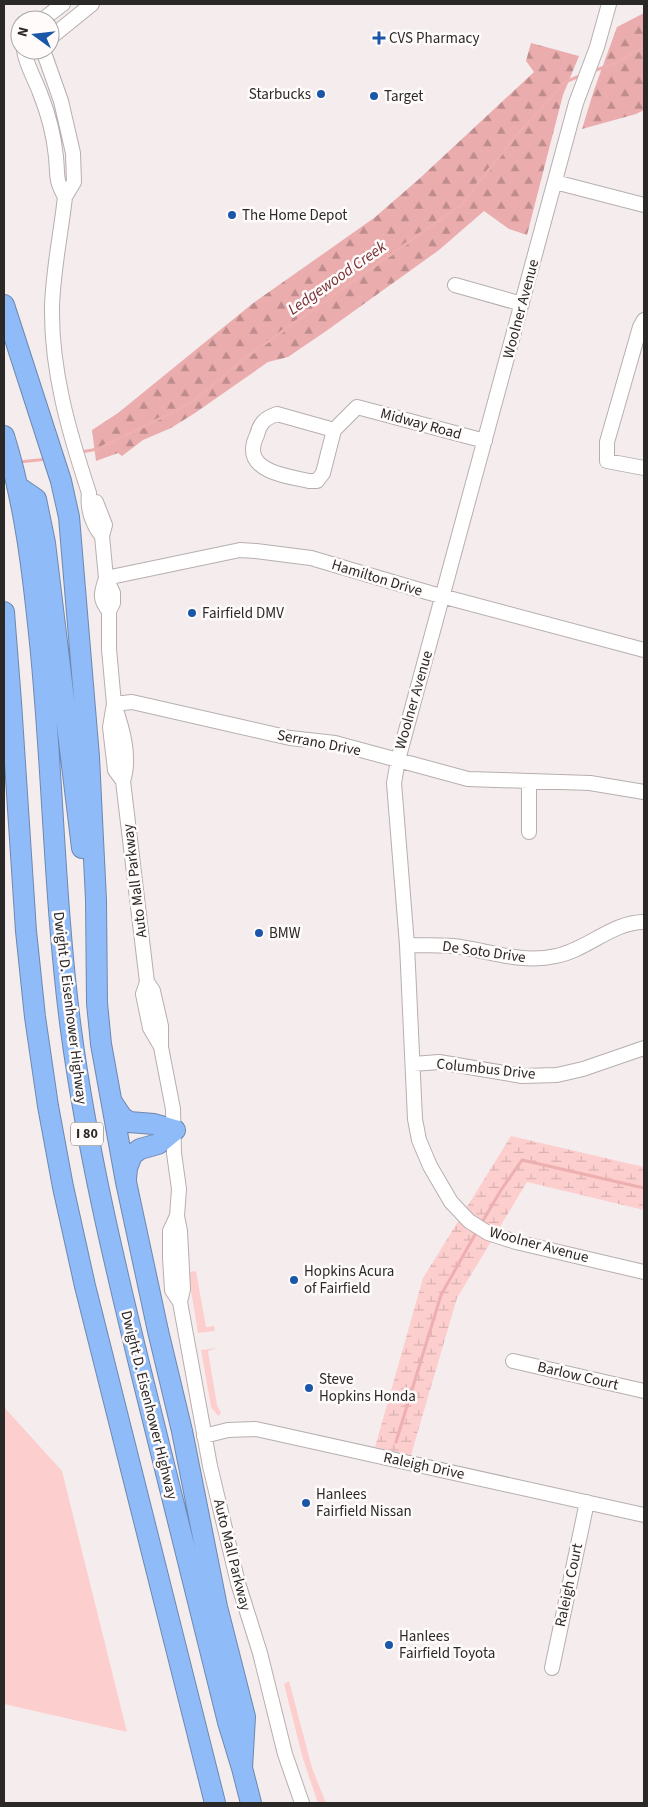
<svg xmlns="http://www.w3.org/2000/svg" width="648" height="1807" viewBox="0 0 648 1807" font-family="'Source Sans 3',sans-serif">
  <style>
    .grass { fill: #fdcece }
    .forest { fill: url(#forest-firs) }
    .wetland { fill: url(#wetland-marsh) }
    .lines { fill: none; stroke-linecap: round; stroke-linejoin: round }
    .stream { stroke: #edafaf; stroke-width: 3 }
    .minor-casing { stroke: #b7afae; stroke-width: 16 }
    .highway-casing { stroke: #6d88b0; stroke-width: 22 }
    .minor { stroke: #fff; stroke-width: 14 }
    .highway { stroke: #90bbf9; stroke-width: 20 }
    .poi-dot { fill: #1a57a8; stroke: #fffbfb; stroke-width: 2 }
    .labels { text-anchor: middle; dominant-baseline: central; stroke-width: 5; stroke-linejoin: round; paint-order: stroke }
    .shield { fill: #fffbfb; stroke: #6b6767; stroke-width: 1 }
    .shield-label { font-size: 14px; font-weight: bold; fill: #2b2828 }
    .poi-label { font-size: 15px; fill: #2b2828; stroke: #fffbfb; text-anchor: start }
    .street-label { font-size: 15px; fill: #2b2828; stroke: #fffbfb }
    .water-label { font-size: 16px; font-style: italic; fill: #762d33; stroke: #fffbfb }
  </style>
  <defs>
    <pattern id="forest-firs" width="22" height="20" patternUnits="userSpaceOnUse" patternTransform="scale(1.25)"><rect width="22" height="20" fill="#eaacad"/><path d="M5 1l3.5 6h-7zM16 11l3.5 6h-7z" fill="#be8c8d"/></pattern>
    <pattern id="wetland-marsh" width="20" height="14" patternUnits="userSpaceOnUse" patternTransform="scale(1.25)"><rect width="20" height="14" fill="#fdcece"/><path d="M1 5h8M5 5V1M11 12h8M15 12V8" fill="none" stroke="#d9b1b1"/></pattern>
  </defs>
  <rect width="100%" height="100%" fill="#f5eded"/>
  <!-- grass -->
  <path class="grass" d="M196,1271L206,1327L214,1326L215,1331L198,1333L188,1272Z
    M217,1348L208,1351L217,1405L221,1413L218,1416L211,1407L201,1350Z
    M4,1407L62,1471L127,1732L4,1704Z
    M289,1681L312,1768L326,1803H318L303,1759L284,1684Z"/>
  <!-- forest -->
  <path class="forest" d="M644,13V110L636,114L582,129L594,90L617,27Z
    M531,43L579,56L563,95L558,114L527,235L509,229L484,211L439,250L329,329L288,357L268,362L195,413L171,428L143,440L122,456L118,453L96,461L92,430L118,413L252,304L374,218L419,179L534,72L526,61Z"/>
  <!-- wetland -->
  <path class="wetland" d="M511,1136L644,1167V1210L527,1182L457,1298L411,1455L375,1447L423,1278Z"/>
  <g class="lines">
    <!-- stream -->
    <path class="stream" d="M593,71L616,63L644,47
      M81,452L98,449L191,403L253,352L461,205L514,138L565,82L582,75
      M19,462L48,459
      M481,1224L501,1190L522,1160L644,1188
      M396,1442L441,1295L477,1231"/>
    <defs>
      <path id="minor" d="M609,4L597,47L576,103L398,760L394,783L407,945L415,1119L419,1140L430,1166L451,1202L469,1221L488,1233L516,1242L644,1272
        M42,20L63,4
        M50,38L92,4
        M24,50C26,65 35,79 40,93C48,113 54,136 56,157C58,177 55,179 65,197
        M43,50L61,101L73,153L74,182L65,197C61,233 53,270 52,307C51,371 69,432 89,493C87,508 92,524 102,536
        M555,182L644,205
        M455,285L522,304
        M644,320L640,327L607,442V461L644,468
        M334,430L323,473L317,481H309C292,477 253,473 253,450C253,445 255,439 257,435C260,423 265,418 277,414L334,430L357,407L485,441
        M96,502L105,525L102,536L106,578L113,593V603L109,611V649L114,704L110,727L115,770L123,781
        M106,578L240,550L256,551L311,558L430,593L644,650
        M106,578C102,592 98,598 109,611
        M114,704L132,702L290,738L335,743L468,779L590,783L644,792
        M114,704C122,727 131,757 123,781L147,982L143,994L150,1028L160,1045
        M529,832V781
        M407,945C422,945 438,945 453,946C488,950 520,964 556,956C587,950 612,922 644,922
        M147,982L153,991L161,1026V1047L173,1109L174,1153L179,1189L177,1216L180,1231L183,1289L180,1302L210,1466L238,1583L260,1653L285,1754L302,1803
        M413,1064L439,1062L522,1076L557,1075L583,1069L644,1048
        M177,1216L170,1231V1257L172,1290L180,1302
        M513,1361L644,1391
        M204,1436L228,1430L256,1429L644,1515
        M552,1668L587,1502"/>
      <path id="highway" d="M4,305L61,481L69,517L89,757L96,900L97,1003L101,1044L126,1182L158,1331L182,1431L217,1607L245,1717L242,1768
        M4,436C25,503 33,574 40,643C53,772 54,901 71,1030C87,1149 115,1266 144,1384C172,1496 200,1609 228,1722L242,1768L251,1803
        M17,486L36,499L45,543L82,848
        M4,612L11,702L26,931L35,1017L48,1106L63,1187L85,1286L215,1803
        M112,1102L122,1117L129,1122L154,1124L175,1130
        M126,1179L127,1168L132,1155L140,1149L158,1144L175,1130"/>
    </defs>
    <!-- minor casing -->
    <use href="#minor" class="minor-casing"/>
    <!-- highway casing -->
    <use href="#highway" class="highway-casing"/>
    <!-- minor -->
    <use href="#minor" class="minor"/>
    <!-- highway -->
    <use href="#highway" class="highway"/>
  </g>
  <!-- markers -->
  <g class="poi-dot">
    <path d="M376.5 30.5h5v5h5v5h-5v5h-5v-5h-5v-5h5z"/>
    <circle cx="321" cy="94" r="5"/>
    <circle cx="374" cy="96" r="5"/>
    <circle cx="232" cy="215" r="5"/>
    <circle cx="192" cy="613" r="5"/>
    <circle cx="259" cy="933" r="5"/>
    <circle cx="294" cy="1280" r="5"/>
    <circle cx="309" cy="1388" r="5"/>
    <circle cx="306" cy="1503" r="5"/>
    <circle cx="389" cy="1645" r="5"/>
  </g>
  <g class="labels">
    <!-- shield labels -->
    <rect class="shield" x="71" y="1122.5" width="32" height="23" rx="4"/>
    <g class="shield-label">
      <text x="87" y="1134">I 80</text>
    </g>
    <!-- poi labels -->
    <g class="poi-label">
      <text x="389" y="38">CVS Pharmacy</text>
      <text x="311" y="94" text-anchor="end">Starbucks</text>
      <text x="384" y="96">Target</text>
      <text x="242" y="215">The Home Depot</text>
      <text x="202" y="613">Fairfield DMV</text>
      <text x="269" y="933">BMW</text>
      <text x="304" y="1271">Hopkins Acura<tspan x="304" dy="17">of Fairfield</tspan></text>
      <text x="319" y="1379">Steve<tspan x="319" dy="17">Hopkins Honda</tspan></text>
      <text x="316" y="1494">Hanlees<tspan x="316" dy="17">Fairfield Nissan</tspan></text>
      <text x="399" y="1636">Hanlees<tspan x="399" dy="17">Fairfield Toyota</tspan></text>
    </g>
    <!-- street labels -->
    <g class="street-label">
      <text transform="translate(521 309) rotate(-75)">Woolner Avenue</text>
      <text transform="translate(421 424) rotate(15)">Midway Road</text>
      <text transform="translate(377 578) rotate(17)">Hamilton Drive</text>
      <text transform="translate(414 700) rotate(-74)">Woolner Avenue</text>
      <text transform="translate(319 743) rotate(11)">Serrano Drive</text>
      <text transform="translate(135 881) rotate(-97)">Auto Mall Parkway</text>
      <text transform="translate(484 952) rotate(8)">De Soto Drive</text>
      <text transform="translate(70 1008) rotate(83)">Dwight D. Eisenhower Highway</text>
      <text transform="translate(486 1069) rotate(6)">Columbus Drive</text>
      <text transform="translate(539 1245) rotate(15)">Woolner Avenue</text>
      <text transform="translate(578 1376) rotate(13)">Barlow Court</text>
      <text transform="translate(149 1405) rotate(76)">Dwight D. Eisenhower Highway</text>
      <text transform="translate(424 1466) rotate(12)">Raleigh Drive</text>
      <text transform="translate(232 1555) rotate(76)">Auto Mall Parkway</text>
      <text transform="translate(569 1585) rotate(-78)">Raleigh Court</text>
    </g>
    <!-- water labels -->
    <g class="water-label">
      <text transform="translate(337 278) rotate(-35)">Ledgewood Creek</text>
    </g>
  </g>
  <!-- border -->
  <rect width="648" height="1807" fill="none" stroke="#2b2828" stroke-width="10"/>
  <!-- north arrow -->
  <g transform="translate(35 35) rotate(285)"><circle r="24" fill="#fffbfb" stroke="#aaa7a7"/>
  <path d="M0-4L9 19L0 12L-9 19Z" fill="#1a57a8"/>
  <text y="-8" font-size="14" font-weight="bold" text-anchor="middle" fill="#2b2828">N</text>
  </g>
</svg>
